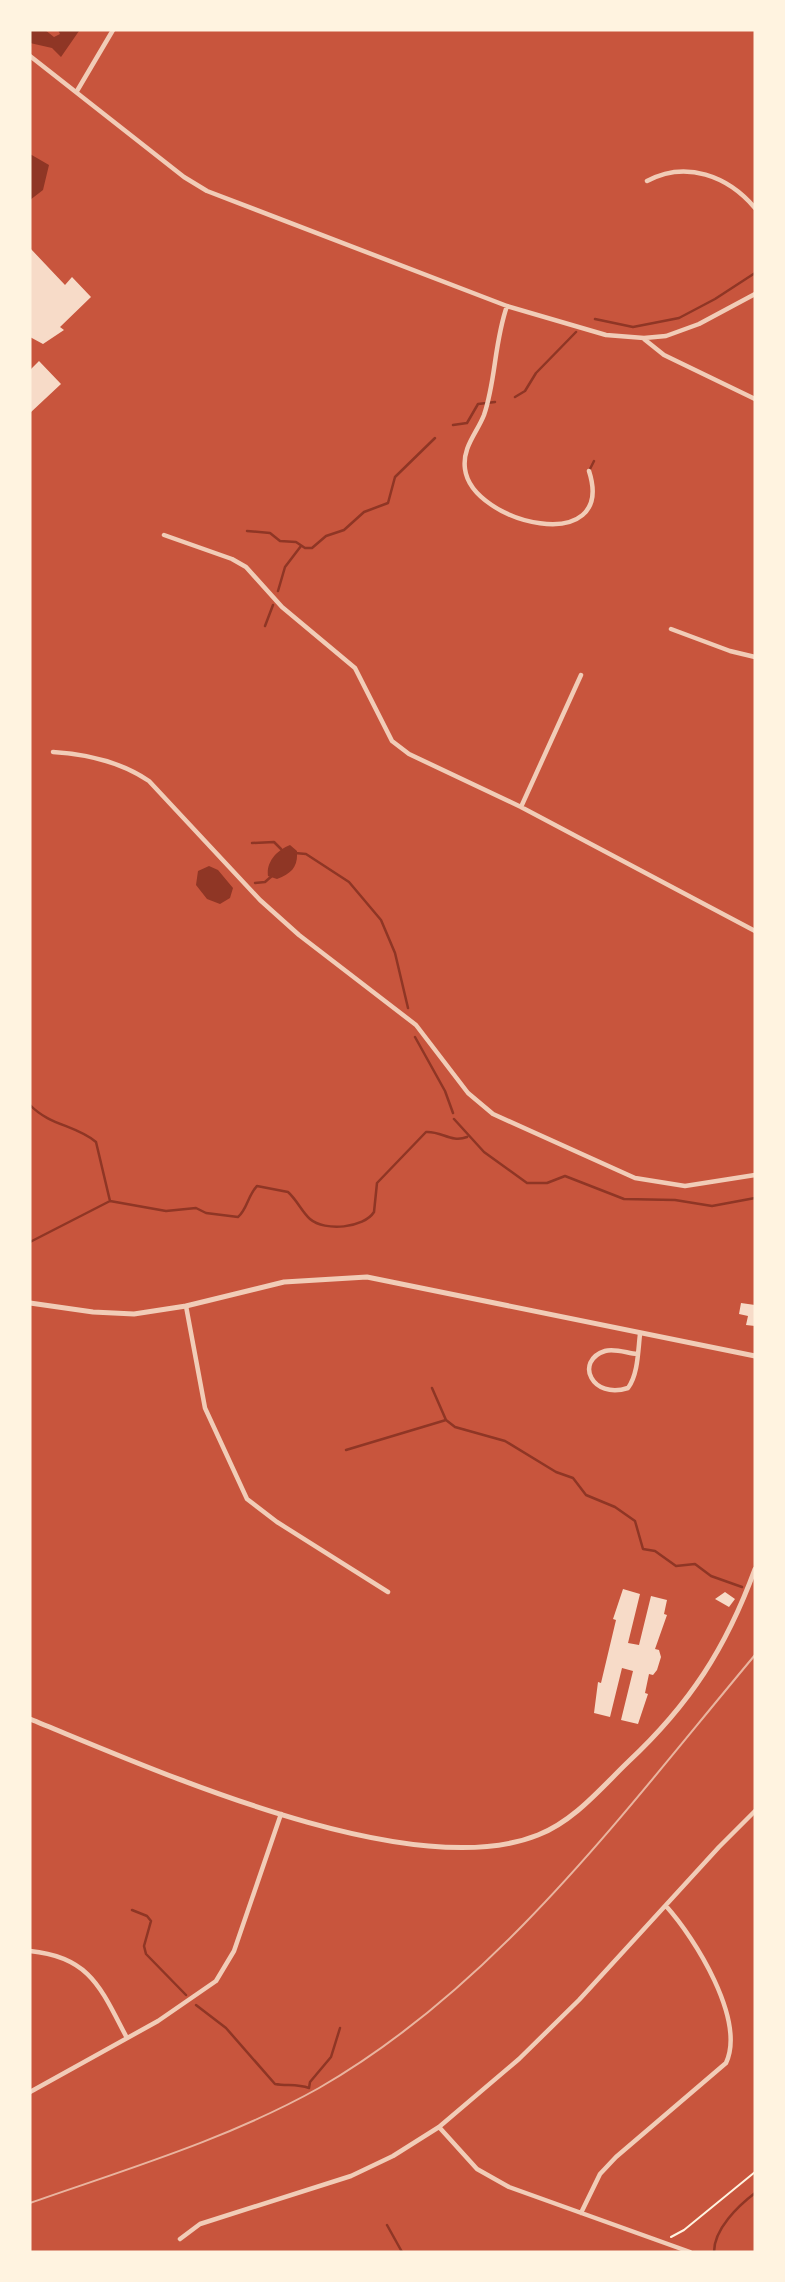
<svg xmlns="http://www.w3.org/2000/svg" width="785" height="2282" viewBox="0 0 785 2282" font-family="'PT Serif',serif">
  <style>
    .water { fill: #8f3625 }
    .lines { fill: none; stroke-linecap: round; stroke-linejoin: round }
    .stream { stroke: #8f3625; stroke-width: 2.5 }
    .building { fill: #f7dbc8 }
    .path { stroke: #fff3e0; stroke-width: 2 }
    .minor { stroke: #f1ccb7; stroke-width: 4.5 }
    .tertiary { stroke: #f1ccb7; stroke-width: 5 }
    .tram { stroke: #e9b49f; stroke-width: 2 }
  </style>
  <rect width="100%" height="100%" fill="#c8553d"/>
  <!-- water -->
  <path class="water" d="M30,30H45L54,37L60,34L58,30L79,31L61,57L52,48L30,43Z
    M30,154L49,165L43,190L30,200Z
    M290,845L297,851C298,867 292,873 277,879L268,876C266,862 277,850 290,845Z
    M209,866L218,870L233,888L230,898L220,904L207,899L196,885L198,871Z"/>
  <g class="lines">
    <!-- stream -->
    <path class="stream" d="M30,45V46
      M595,319L633,327L679,318L715,299L755,273
      M515,397L525,391L536,373L576,332
      M453,425L467,423L478,404L495,402
      M589,471L594,461
      M247,531L270,533L280,541L296,542L305,548H312L326,536L344,530L364,512L388,503L395,477L435,438
      M278,591L285,567L301,546
      M265,626L273,605
      M252,843L274,842L281,849
      M295,853L306,854L349,882L381,920L395,953L408,1008
      M255,883L265,882L273,875
      M415,1037L445,1091L453,1113
      M30,1105C50,1126 76,1125 96,1142L110,1201
      M454,1119L484,1152L527,1183H547L565,1176L624,1199L675,1200L712,1206L755,1198
      M30,1242L110,1201L166,1211L196,1208L206,1213L238,1217C247,1210 248,1195 257,1186L288,1192C297,1200 302,1212 310,1219C325,1232 364,1228 374,1212L377,1183L426,1132C442,1131 451,1143 467,1137
      M432,1388L446,1420L455,1427L505,1441L556,1472L573,1478L586,1495L615,1507L635,1521L643,1549L655,1551L676,1566L695,1564L711,1576L742,1587
      M346,1450L446,1420
      M132,1910L147,1916L151,1921L144,1946L146,1954L186,1995
      M196,2005L226,2028L275,2084C287,2086 297,2084 309,2088L310,2082L331,2057L340,2028
      M387,2225L402,2252
      M714,2252C714,2229 738,2206 755,2193"/>
  </g>
  <!-- building -->
  <path class="building" d="M30,248L65,285L72,277L91,297L60,327L64,330L43,344L30,337Z
    M39,361L61,384L30,413V370Z
    M741,1303L755,1305V1326L746,1325L748,1316L739,1314Z
    M623,1589L640,1594L628,1643L639,1645L651,1596L667,1600L664,1614L667,1615L655,1649L659,1650L661,1657L657,1670L653,1675L649,1674L645,1693L648,1694L638,1724L621,1720L633,1671L622,1668L610,1717L594,1713L598,1682L601,1683L616,1620L613,1619Z
    M725,1592L735,1599L729,1607L715,1599Z"/>
  <g class="lines">
    <!-- path -->
    <path class="path" d="M671,2237L684,2230L755,2172"/>
    <!-- minor -->
    <path class="minor" d="M30,56L184,177L207,191L507,306L606,335L644,338L666,336L699,324L755,294
      M77,91L113,30
      M647,181C686,160 728,176 755,208
      M507,306C494,343 496,380 484,415C477,433 462,447 465,469C472,524 617,558 589,471
      M644,339L664,355L755,399
      M164,535L232,559L246,567L282,607L355,668L392,741L409,754L521,807L755,931
      M671,629L730,651L755,657
      M53,752C86,754 121,762 149,781L260,900L299,935L416,1025L468,1093L493,1114L635,1178L685,1186L755,1175
      M521,807L581,675
      M186,1306L205,1408L247,1499L277,1522L388,1592
      M637,1354C627,1353 614,1348 605,1351C574,1361 592,1400 628,1388C638,1375 638,1351 640,1334
      M30,1951C91,1957 101,1989 127,2038
      M30,2092L158,2021L216,1981L234,1951L281,1814
      M439,2127L477,2169L509,2187L690,2252
      M581,2213L600,2174L616,2157L726,2063C746,2020 695,1938 666,1906
      M180,2239L200,2224L351,2176L393,2156L439,2127L519,2059L579,2000L719,1847L755,1811"/>
    <!-- tertiary -->
    <path class="tertiary" d="M30,1303L93,1312L134,1314L186,1306L284,1282L367,1277L755,1356
      M30,1719C153,1769 411,1886 538,1835C574,1821 601,1788 628,1762C690,1704 726,1648 755,1569"/>
    <!-- tram -->
    <path class="tram" d="M30,2203C127,2169 228,2139 319,2088C498,1985 625,1810 755,1655"/>
  </g>
  <!-- border -->
  <rect width="785" height="2282" fill="none" stroke="#fff3e0" stroke-width="63"/>
</svg>
